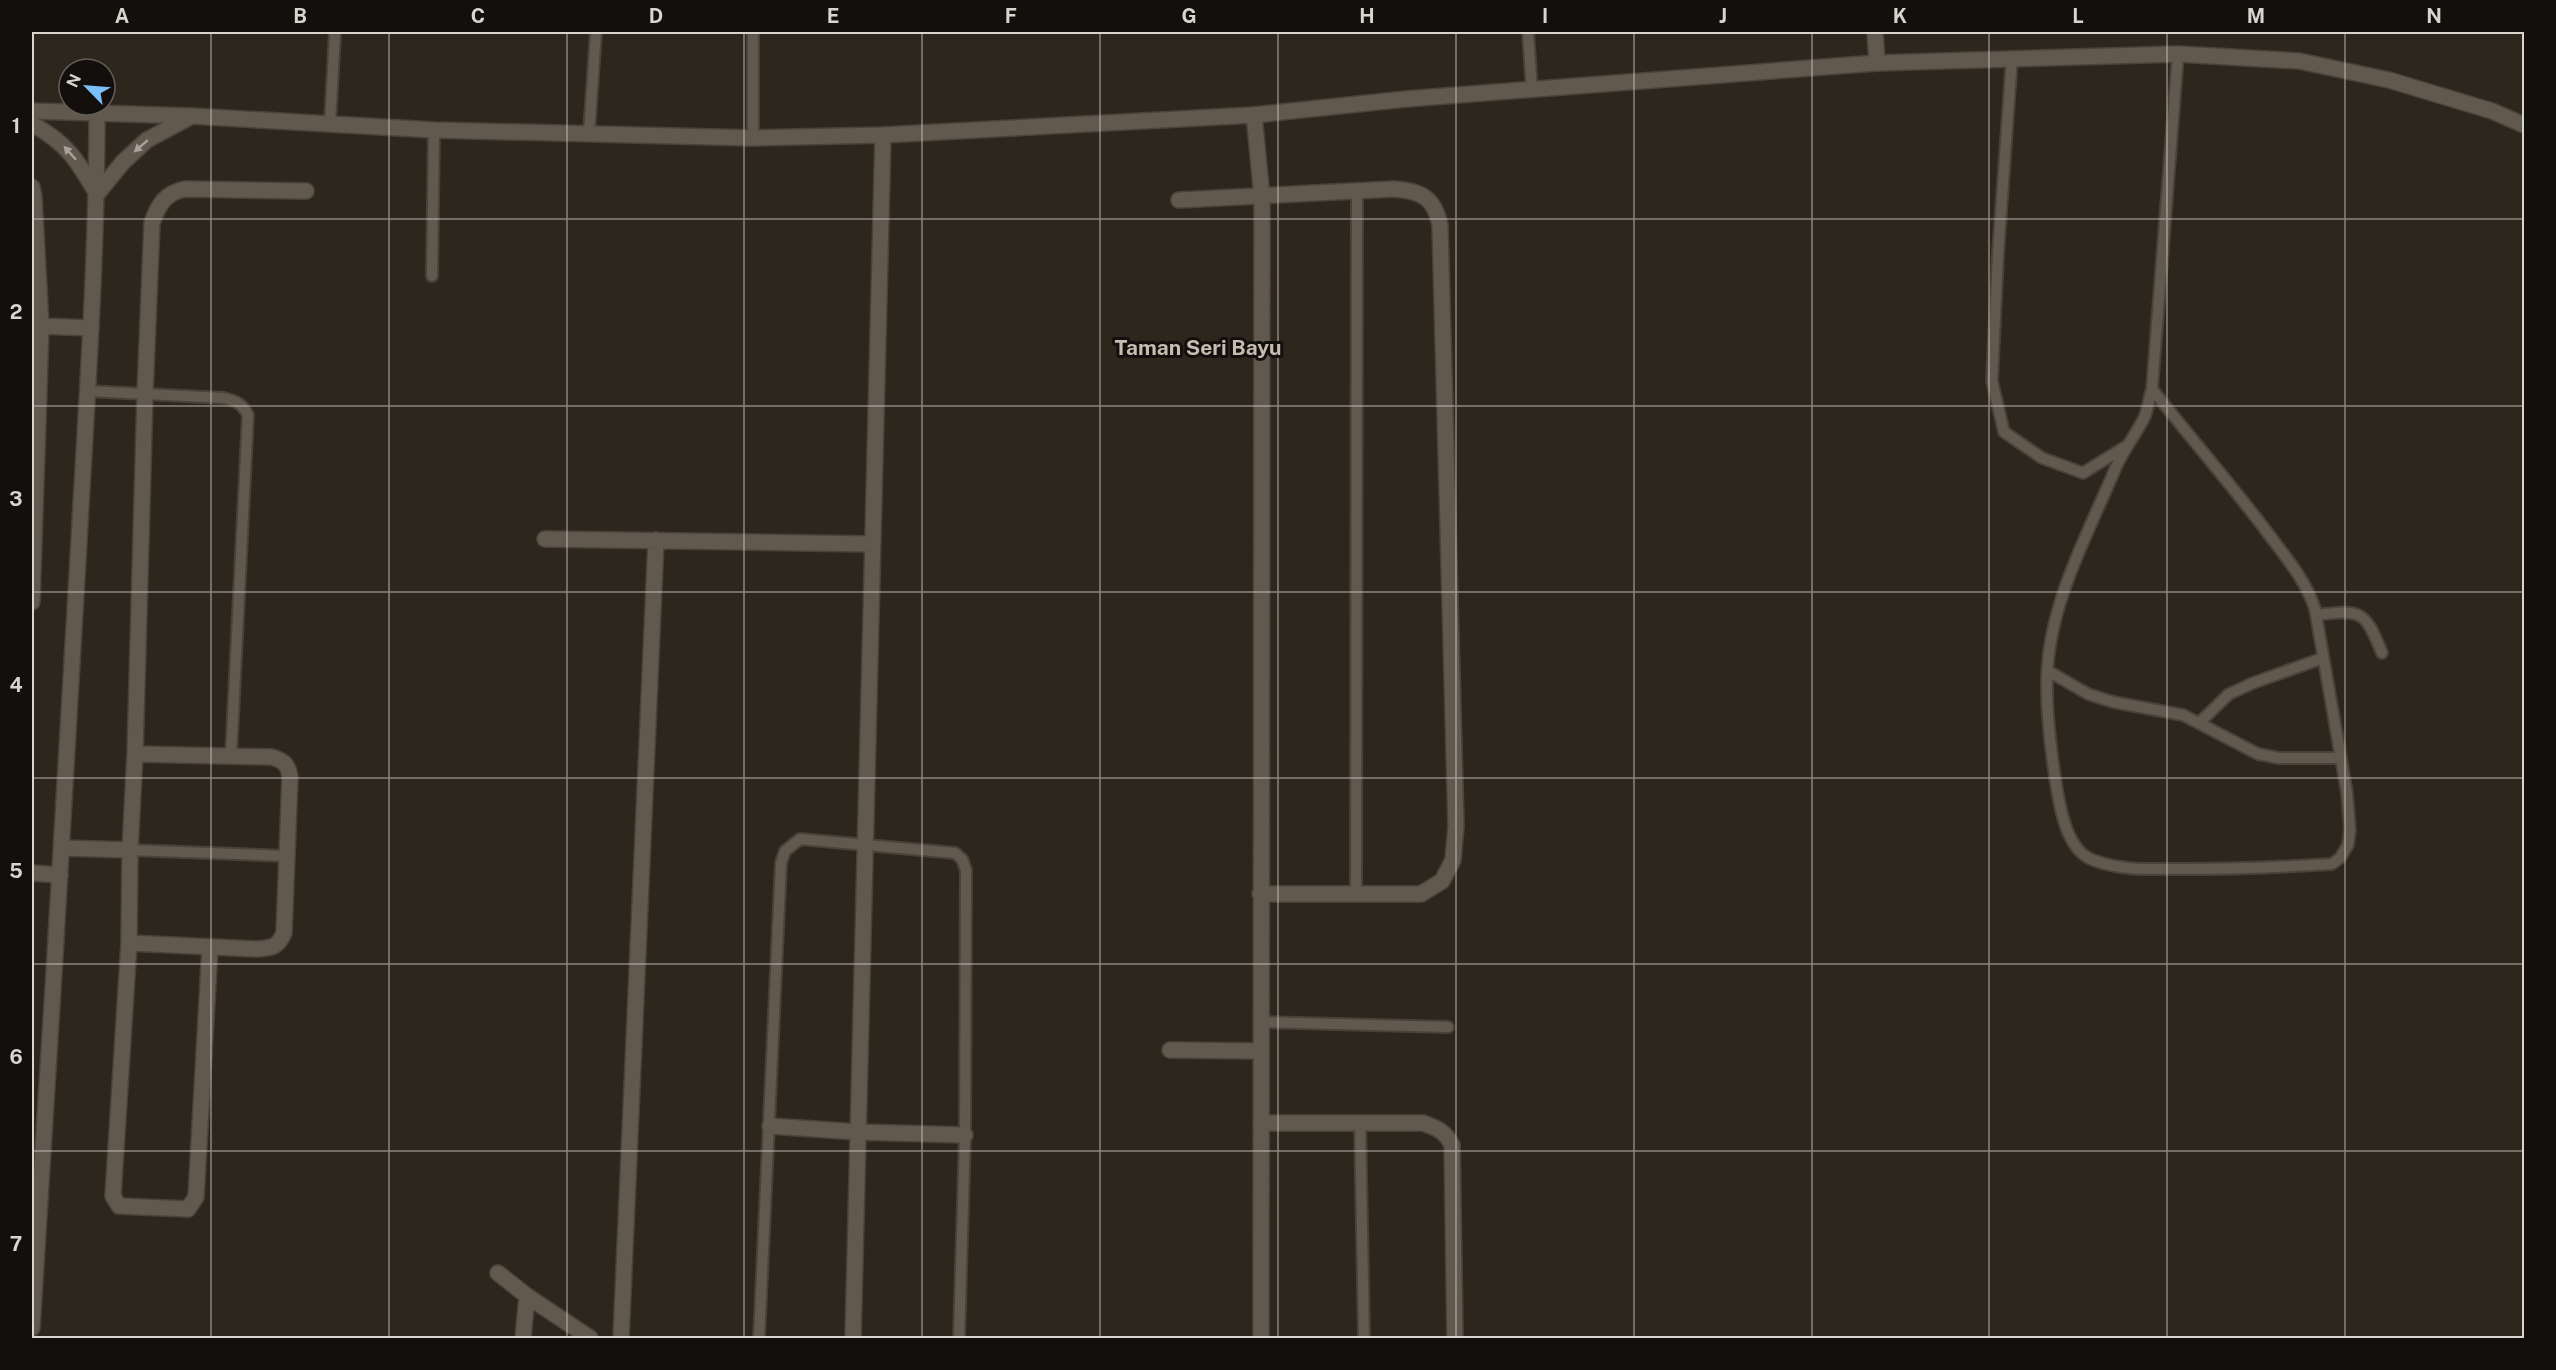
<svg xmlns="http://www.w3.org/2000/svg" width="2556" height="1370" viewBox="0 0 2556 1370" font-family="'Public Sans',sans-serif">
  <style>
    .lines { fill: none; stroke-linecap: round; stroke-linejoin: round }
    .service-casing { stroke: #48423b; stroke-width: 14 }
    .minor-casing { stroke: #48423b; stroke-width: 18 }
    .tertiary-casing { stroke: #48423b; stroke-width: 18 }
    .service { stroke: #61584e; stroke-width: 10 }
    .minor { stroke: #61584e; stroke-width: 15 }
    .tertiary { stroke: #61584e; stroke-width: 15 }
    .oneway { fill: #a9a29b }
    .grid { fill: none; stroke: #d9d4ce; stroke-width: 1.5; stroke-opacity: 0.55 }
    .labels { text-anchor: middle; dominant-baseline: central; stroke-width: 6; stroke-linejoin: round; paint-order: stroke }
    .neighbourhood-label { font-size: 21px; font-weight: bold; fill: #c6bcb1; stroke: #130f0c }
    .neatline { fill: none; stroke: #d9d4ce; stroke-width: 2 }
    .grid-label { font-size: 20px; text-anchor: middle; font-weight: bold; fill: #d9d4ce }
  </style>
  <rect width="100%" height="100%" fill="#2d261d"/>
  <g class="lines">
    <defs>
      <path id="service" d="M1528,32L1532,91
        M2012,57L1998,254L1992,381L2004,432L2042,458L2083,473L2125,447
        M330,124L335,32
        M589,133L596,32
        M753,138V32
        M432,276L434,130
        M2152,389C2189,436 2228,481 2264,528C2283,554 2305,578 2315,609L2347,793L2350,830L2348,845L2340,858L2332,864C2283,867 2233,869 2183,869C2153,869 2121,871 2093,860C2068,851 2061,813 2057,790C2051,753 2046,715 2047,677C2049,603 2088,534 2116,467C2124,449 2137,433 2145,416C2148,408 2149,398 2152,389L2178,54
        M87,391L224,398C237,401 242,404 248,415L231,756
        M2316,615C2362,609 2365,611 2382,653
        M2048,671L2088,694L2113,702L2183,715L2258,754L2279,758H2341
        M2200,722L2229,694L2253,683L2323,658
        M130,850L286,856
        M1356,895L1357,191
        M1260,1022L1448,1027
        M1360,1121L1364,1338
        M759,1338L781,863L785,851L800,839L955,853L962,859L966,870L965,1135L959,1338"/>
      <path id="minor" d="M1875,32L1877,63
        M1254,115L1262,197L1261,1338
        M32,187L34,197L41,326L32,602
        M1179,200L1394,189C1421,191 1434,197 1440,225L1456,826L1453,860L1442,881L1421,894H1260
        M41,326L91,328
        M545,539L872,544
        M62,848L130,850
        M32,873L60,875
        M129,943L257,949C272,948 278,947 284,933L290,777C288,764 284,761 272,757L135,754
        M210,947L196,1197L188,1209L119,1206L113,1196L129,943L130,850L135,754L145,393L152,223C158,205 165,193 185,189L306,191
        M1170,1050L1259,1051
        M1261,1123H1423C1437,1128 1445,1131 1452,1145L1455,1338
        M770,1126L858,1132L965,1135
        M498,1273L527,1296L590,1338
        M523,1338L527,1296
        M621,1338L656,540
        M853,1338L883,135"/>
      <path id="tertiary" d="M32,111L191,116L434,130L753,138L883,135L1254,115L1406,99L1877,63L2178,54L2299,61L2389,80L2492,111L2524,125
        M32,124C67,143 77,160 97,194
        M97,194L123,162L147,140L190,117
        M32,1328C48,1072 64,815 78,559C86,410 97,261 97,112"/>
    </defs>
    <!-- service casing -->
    <use href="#service" class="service-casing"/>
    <!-- minor casing -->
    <use href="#minor" class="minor-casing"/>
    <!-- tertiary casing -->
    <use href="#tertiary" class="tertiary-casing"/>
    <!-- service -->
    <use href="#service" class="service"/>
    <!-- minor -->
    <use href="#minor" class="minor"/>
    <!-- tertiary -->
    <use href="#tertiary" class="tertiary"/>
  </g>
  <!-- one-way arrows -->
  <defs><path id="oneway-solid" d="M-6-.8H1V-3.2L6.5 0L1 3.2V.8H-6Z" transform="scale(1.5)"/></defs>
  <g class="oneway">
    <use href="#oneway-solid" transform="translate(141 146) rotate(139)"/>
    <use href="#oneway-solid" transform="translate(70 153) rotate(-132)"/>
  </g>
  <!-- grid -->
  <path class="grid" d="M211,32V1338M389,32V1338M567,32V1338M744,32V1338M922,32V1338M1100,32V1338M1278,32V1338M1456,32V1338M1634,32V1338M1812,32V1338M1989,32V1338M2167,32V1338M2345,32V1338M32,219H2524M32,406H2524M32,592H2524M32,778H2524M32,964H2524M32,1151H2524"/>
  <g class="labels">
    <!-- neighbourhood labels -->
    <g class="neighbourhood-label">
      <text x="1198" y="347">Taman Seri Bayu</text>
    </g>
  </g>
  <!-- border -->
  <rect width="2556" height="1370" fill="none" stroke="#130f0c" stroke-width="66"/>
  <!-- north arrow -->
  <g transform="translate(87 87) rotate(295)"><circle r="28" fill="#130f0c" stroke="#625e5a" stroke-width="1.5"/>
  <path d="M0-4.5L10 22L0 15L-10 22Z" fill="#7cbef9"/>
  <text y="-9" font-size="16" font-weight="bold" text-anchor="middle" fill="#d9d4ce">N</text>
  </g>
  <rect x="33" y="33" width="2490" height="1304" class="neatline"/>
  <g class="grid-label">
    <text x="122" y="23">A</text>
    <text x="300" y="23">B</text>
    <text x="478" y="23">C</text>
    <text x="656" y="23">D</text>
    <text x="833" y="23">E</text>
    <text x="1011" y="23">F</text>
    <text x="1189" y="23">G</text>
    <text x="1367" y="23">H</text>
    <text x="1545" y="23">I</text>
    <text x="1723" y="23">J</text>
    <text x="1900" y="23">K</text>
    <text x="2078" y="23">L</text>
    <text x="2256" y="23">M</text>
    <text x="2434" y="23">N</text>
    <text x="16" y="133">1</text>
    <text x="16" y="319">2</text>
    <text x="16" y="506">3</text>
    <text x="16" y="692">4</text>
    <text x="16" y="878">5</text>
    <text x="16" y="1064">6</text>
    <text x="16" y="1251">7</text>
  </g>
</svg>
